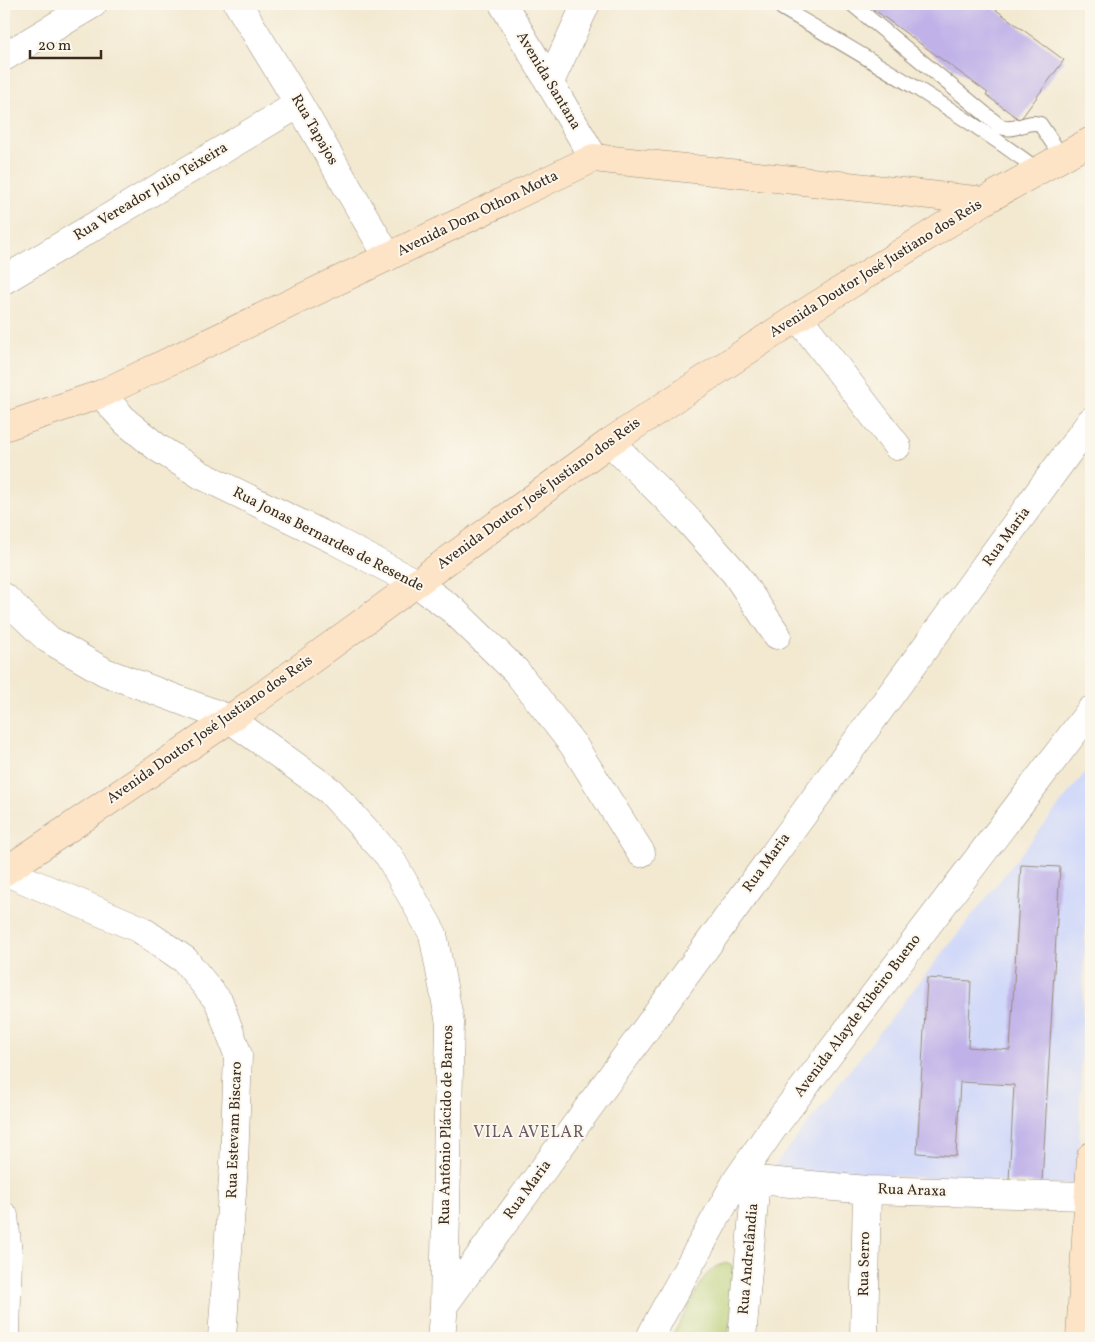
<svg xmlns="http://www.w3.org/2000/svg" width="1095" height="1342" viewBox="0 0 1095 1342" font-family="Vollkorn,serif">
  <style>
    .built { fill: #d1d9f9 }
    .green { fill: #b4cb6f; stroke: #787a46 }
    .building { fill: #c0b2e8 }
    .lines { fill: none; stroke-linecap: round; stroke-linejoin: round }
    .lane-casing { stroke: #978a78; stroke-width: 16 }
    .street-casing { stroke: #978a78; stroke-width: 29 }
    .secondary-casing { stroke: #978a78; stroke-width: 29 }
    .lane { stroke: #fff; stroke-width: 14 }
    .street { stroke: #fff; stroke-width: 28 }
    .secondary { stroke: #fee4c6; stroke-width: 28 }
    .labels { text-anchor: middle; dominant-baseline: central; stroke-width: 4; stroke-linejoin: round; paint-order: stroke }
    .street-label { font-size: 15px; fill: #3b2a1e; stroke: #fbf7ec }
    .neighbourhood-label { font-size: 16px; letter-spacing: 1px; fill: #6a5a65; stroke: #fbf7ec }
  </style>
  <rect width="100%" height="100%" fill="#fbf7ec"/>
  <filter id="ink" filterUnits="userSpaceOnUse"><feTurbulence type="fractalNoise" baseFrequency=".02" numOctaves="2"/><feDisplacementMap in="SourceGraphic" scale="10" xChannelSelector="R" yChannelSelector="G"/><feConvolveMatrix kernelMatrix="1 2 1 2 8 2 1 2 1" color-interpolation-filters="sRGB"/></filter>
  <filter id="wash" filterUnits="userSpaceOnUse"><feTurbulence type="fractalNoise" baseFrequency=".0096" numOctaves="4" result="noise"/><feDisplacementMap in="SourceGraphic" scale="20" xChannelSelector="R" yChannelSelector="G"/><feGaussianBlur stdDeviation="1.12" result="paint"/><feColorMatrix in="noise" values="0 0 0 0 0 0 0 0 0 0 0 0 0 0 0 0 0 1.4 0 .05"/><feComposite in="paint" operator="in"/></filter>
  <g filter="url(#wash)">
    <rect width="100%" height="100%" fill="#f3e9d1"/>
    <!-- built -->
    <path class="built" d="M1091,765V816L1084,959L1078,1185L771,1170Z"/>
    <!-- green -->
    <path class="green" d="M726,1263L734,1267L735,1276L728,1338H671L705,1276L715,1267Z"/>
    <g id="blocks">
      <!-- building -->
      <path class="building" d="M866,4H988L1064,60L1020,120L986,95L988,93Z
        M1021,865L1060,867L1042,1183L1009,1181L1014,1085L960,1082L956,1156L917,1153L927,978L971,981L968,1047L1010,1050Z"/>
    </g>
  </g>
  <g filter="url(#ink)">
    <use href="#blocks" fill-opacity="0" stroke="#978a78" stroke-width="1"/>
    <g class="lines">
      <defs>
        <path id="lane" d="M779,4L782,8C869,59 957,110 1038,170
          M852,4L1001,127C1015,133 1027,119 1040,124L1062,157"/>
        <path id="street" d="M238,4L299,104L388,257
          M503,4L594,158
          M4,57L93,4
          M550,82L586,4
          M4,280L299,104
          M798,317L897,446
          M101,394L126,422L158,448L201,475L334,540L416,583L453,610L516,671L574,746L641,853
          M610,442L686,518L735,573L777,635
          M4,597L48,639L105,672L230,719L330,791L389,856L433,934L450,1023L444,1305L441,1338
          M4,871L140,929L185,960L219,1002L238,1055L234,1164L222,1338
          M737,1180H756L867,1190L1088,1196
          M4,1216L8,1253L6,1338
          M444,1305L1091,421
          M650,1338L660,1318L737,1180L773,1128L1091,710
          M742,1338L756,1180
          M864,1338L867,1190"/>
        <path id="secondary" d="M4,427L101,394L594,158L984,201
          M4,872L230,719L610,442L798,317L984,201L1091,141
          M1080,1338L1091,1156"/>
      </defs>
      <!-- lane casing -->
      <use href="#lane" class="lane-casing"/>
      <!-- street casing -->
      <use href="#street" class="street-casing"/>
      <!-- secondary casing -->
      <use href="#secondary" class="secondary-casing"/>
      <!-- lane -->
      <use href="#lane" class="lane"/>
      <!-- street -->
      <use href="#street" class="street"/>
      <!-- secondary -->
      <use href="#secondary" class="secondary"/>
    </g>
  </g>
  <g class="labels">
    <!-- street labels -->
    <g class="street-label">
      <text transform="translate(548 81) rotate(59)">Avenida Santana</text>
      <text transform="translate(314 130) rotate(60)">Rua Tapajos</text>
      <text transform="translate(151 192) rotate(-31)">Rua Vereador Julio Teixeira</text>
      <text transform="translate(478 214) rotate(-26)">Avenida Dom Othon Motta</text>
      <text transform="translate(876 269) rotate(-32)">Avenida Doutor José Justiano dos Reis</text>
      <text transform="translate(539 494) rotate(-36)">Avenida Doutor José Justiano dos Reis</text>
      <text transform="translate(1007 537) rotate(-54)">Rua Maria</text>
      <text transform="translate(328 540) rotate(27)">Rua Jonas Bernardes de Resende</text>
      <text transform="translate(210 730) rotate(-35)">Avenida Doutor José Justiano dos Reis</text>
      <text transform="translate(767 863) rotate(-54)">Rua Maria</text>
      <text transform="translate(858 1016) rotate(-53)">Avenida Alayde Ribeiro Bueno</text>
      <text transform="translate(447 1125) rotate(-89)">Rua Antônio Plácido de Barros</text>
      <text transform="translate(235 1130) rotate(-88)">Rua Estevam Biscaro</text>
      <text transform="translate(528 1190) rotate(-54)">Rua Maria</text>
      <text transform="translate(912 1191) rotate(2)">Rua Araxa</text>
      <text transform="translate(749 1259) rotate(-85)">Rua Andrelândia</text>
      <text transform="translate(865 1264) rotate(-89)">Rua Serro</text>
    </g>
    <!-- neighbourhood labels -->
    <g class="neighbourhood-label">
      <text x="529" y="1133">VILA AVELAR</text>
    </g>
  </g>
  <!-- margin -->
  <rect width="1095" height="1342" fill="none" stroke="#fbf7ec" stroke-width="20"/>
  <!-- scale -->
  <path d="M30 50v8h71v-8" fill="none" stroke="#3b2a1e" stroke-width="2.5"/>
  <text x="38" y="50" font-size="15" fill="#3b2a1e" stroke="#fbf7ec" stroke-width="4" paint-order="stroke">20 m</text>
</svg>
